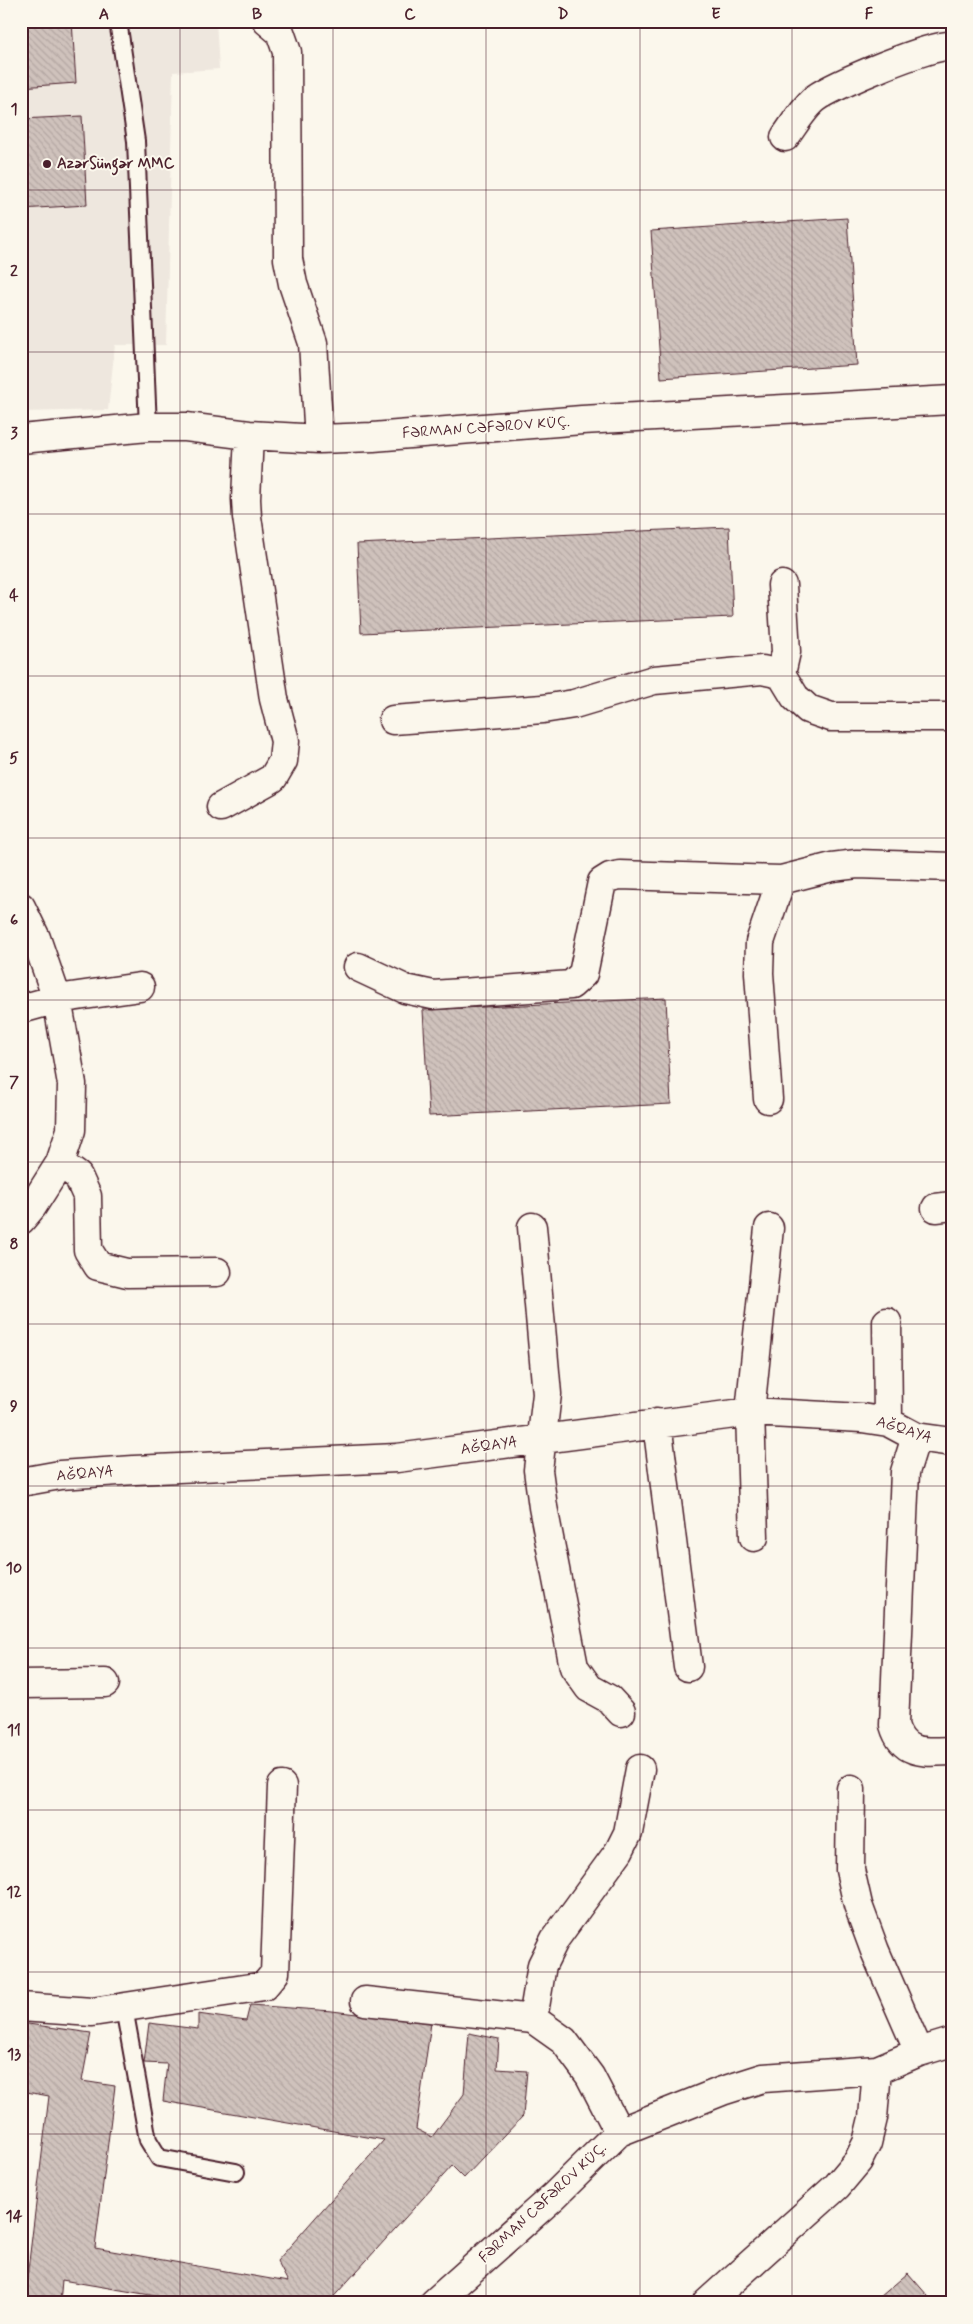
<svg xmlns="http://www.w3.org/2000/svg" width="973" height="2324" viewBox="0 0 973 2324" font-family="Mynerve,sans-serif">
  <style>
    .built { fill: #eee7de }
    .building { fill: url(#building-back-hatch); stroke: #4a1f2b }
    .lines { fill: none; stroke-linecap: round; stroke-linejoin: round }
    .lane-casing { stroke: #4a1f2b; stroke-width: 20 }
    .street-casing { stroke: #4a1f2b; stroke-width: 31 }
    .lane { stroke: #fbf7ec; stroke-width: 16 }
    .street { stroke: #fbf7ec; stroke-width: 28 }
    .grid { fill: none; stroke: #4a1f2b; stroke-width: 1; stroke-opacity: 0.55 }
    .poi-dot { fill: #4a1f2b; stroke: #fbf7ec; stroke-width: 2 }
    .labels { text-anchor: middle; dominant-baseline: central; stroke-width: 4; stroke-linejoin: round; paint-order: stroke }
    .poi-label { font-size: 15px; font-weight: bold; fill: #4a1f2b; stroke: #fbf7ec; text-anchor: start }
    .street-label { font-size: 15px; fill: #4a1f2b; stroke: #fbf7ec }
    .neatline { fill: none; stroke: #4a1f2b; stroke-width: 2 }
    .grid-label { font-size: 16px; text-anchor: middle; font-weight: bold; fill: #4a1f2b }
  </style>
  <defs>
    <pattern id="building-back-hatch" width="6" height="6" patternUnits="userSpaceOnUse" patternTransform="scale(1.25)"><rect width="6" height="6" fill="#cfc2bc"/><path d="M-1 5l2 2M0 0l6 6M5-1l2 2" fill="none" stroke="#b3a6a2"/></pattern>
  </defs>
  <rect width="100%" height="100%" fill="#fbf7ec"/>
  <filter id="ink" filterUnits="userSpaceOnUse"><feTurbulence type="fractalNoise" baseFrequency=".02" numOctaves="2"/><feDisplacementMap in="SourceGraphic" scale="10" xChannelSelector="R" yChannelSelector="G"/><feConvolveMatrix kernelMatrix="1 2 1 2 8 2 1 2 1" color-interpolation-filters="sRGB"/></filter>
  <g filter="url(#ink)">
    <!-- built -->
    <path class="built" d="M21,21H216L219,69L173,72L166,345H115L108,410L21,412Z"/>
    <!-- building -->
    <path class="building" d="M21,21H72L76,83L21,87Z
      M82,116L87,205L21,209V119Z
      M847,218L857,365L661,378L651,231Z
      M729,527L733,617L361,633L357,544Z
      M666,998L671,1104L429,1116L423,1010Z
      M250,2005L332,2011L431,2023L416,2129L432,2137L464,2094L469,2033L499,2039L497,2069L527,2071L523,2116L464,2178L452,2166L328,2303H197L62,2280L60,2303H24L49,2096L21,2091V2023L91,2033L82,2081L115,2086L95,2248L288,2282L277,2261L384,2140L163,2101L167,2064L144,2063L149,2023L198,2029V2014L246,2021Z
      M908,2273L934,2303H873Z"/>
    <g class="lines">
      <defs>
        <path id="lane" d="M118,21L136,141L148,427
          M124,2008L148,2140L159,2158L236,2172"/>
        <path id="street" d="M267,21L280,32L287,52L288,259L293,284L313,343L319,439
          M785,137C794,125 804,107 816,98C834,85 932,43 952,46
          M21,439L148,427H186L249,435L319,439L373,437L582,420L952,400
          M781,674L786,652L782,585
          M393,720L543,709L574,704L654,680L762,670L781,674L795,697L808,709L831,717H952
          M221,807L273,778L283,761L285,741L274,699L247,517L246,499L249,435
          M21,907L36,938L57,999L72,1084L71,1130L60,1163L32,1207L21,1220
          M358,967L405,989L433,995L571,985L583,974L602,882L610,877L620,875L781,880L832,867L857,864L952,867
          M21,1009L57,999L140,987
          M768,1099L759,973L760,942L781,880
          M60,1163L78,1176L87,1196L88,1250L98,1266L127,1273L217,1272
          M936,1208L952,1206
          M532,1227L547,1394L538,1470L543,1507L574,1667L589,1688L609,1699L621,1712
          M887,1322L888,1422
          M657,1423L688,1667
          M916,1437L905,1472L894,1725C903,1756 925,1752 952,1751
          M21,1482L60,1475L134,1470L397,1458L750,1412L862,1418L888,1422L916,1437L952,1442
          M754,1537L750,1412L769,1228
          M21,1684L105,1683
          M851,1789L850,1870L858,1905L875,1951L919,2052
          M365,2001L533,2019L564,2041L590,2076L619,2132L554,2196L434,2303
          M21,2007L92,2012L264,1986L275,1973L282,1786
          M533,2019L542,1965L555,1939L619,1851L628,1833L640,1769
          M619,2132L722,2091L763,2078L877,2070L919,2052L952,2042
          M707,2303L837,2186L858,2161L867,2143L873,2118L877,2070"/>
      </defs>
      <!-- lane casing -->
      <use href="#lane" class="lane-casing"/>
      <!-- street casing -->
      <use href="#street" class="street-casing"/>
      <!-- lane -->
      <use href="#lane" class="lane"/>
      <!-- street -->
      <use href="#street" class="street"/>
    </g>
  </g>
  <!-- grid -->
  <path class="grid" d="M180,21V2303M333,21V2303M486,21V2303M640,21V2303M792,21V2303M21,190H952M21,352H952M21,514H952M21,676H952M21,838H952M21,1000H952M21,1162H952M21,1324H952M21,1486H952M21,1648H952M21,1810H952M21,1972H952M21,2134H952"/>
  <!-- markers -->
  <circle class="poi-dot" cx="47" cy="164" r="5"/>
  <g class="labels">
    <!-- poi labels -->
    <g class="poi-label">
      <text x="57" y="164">AzərSüngər MMC</text>
    </g>
    <!-- street labels -->
    <g class="street-label">
      <text transform="translate(486 428) rotate(-4)">FƏRMAN CƏFƏROV KÜÇ.</text>
      <text transform="translate(904 1430) rotate(18)">AĞQAYA</text>
      <text transform="translate(489 1446) rotate(-8)">AĞQAYA</text>
      <text transform="translate(85 1474) rotate(-5)">AĞQAYA</text>
      <text transform="translate(543 2203) rotate(-43)">FƏRMAN CƏFƏROV KÜÇ.</text>
    </g>
  </g>
  <!-- margin -->
  <rect width="973" height="2324" fill="none" stroke="#fbf7ec" stroke-width="55"/>
  <rect x="28" y="28" width="918" height="2268" class="neatline"/>
  <g class="grid-label">
    <text x="104" y="19">A</text>
    <text x="257" y="19">B</text>
    <text x="410" y="19">C</text>
    <text x="563" y="19">D</text>
    <text x="716" y="19">E</text>
    <text x="869" y="19">F</text>
    <text x="14" y="114">1</text>
    <text x="14" y="276">2</text>
    <text x="14" y="438">3</text>
    <text x="14" y="600">4</text>
    <text x="14" y="763">5</text>
    <text x="14" y="925">6</text>
    <text x="14" y="1087">7</text>
    <text x="14" y="1249">8</text>
    <text x="14" y="1411">9</text>
    <text x="14" y="1573">10</text>
    <text x="14" y="1735">11</text>
    <text x="14" y="1897">12</text>
    <text x="14" y="2059">13</text>
    <text x="14" y="2221">14</text>
  </g>
</svg>
